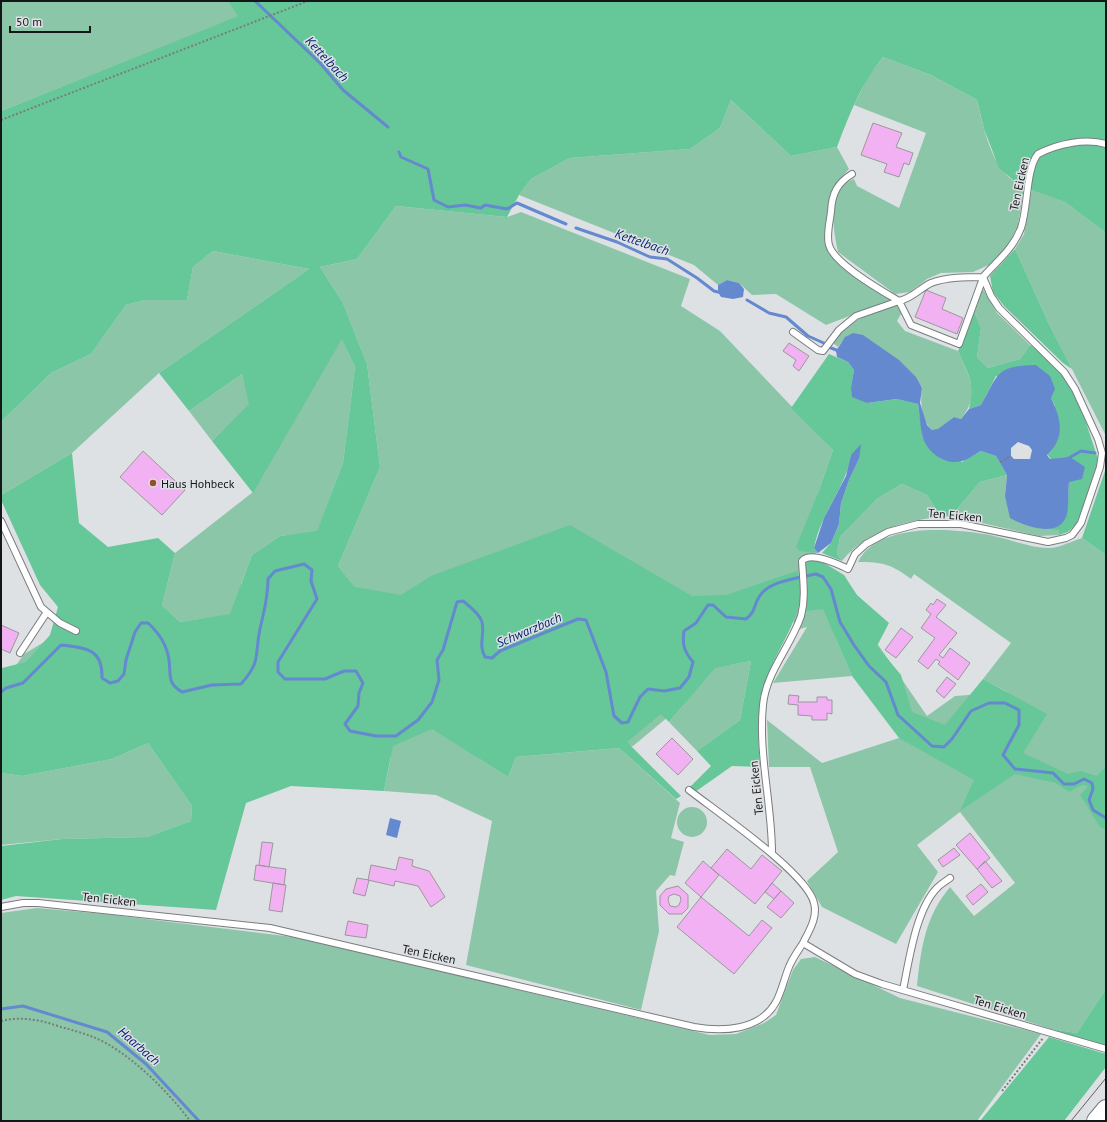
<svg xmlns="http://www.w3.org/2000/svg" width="1107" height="1122" viewBox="0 0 1107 1122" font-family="'PT Sans',sans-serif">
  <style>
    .green { fill: #8cc6a8 }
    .forest { fill: #66c799 }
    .water { fill: #6489cf; fill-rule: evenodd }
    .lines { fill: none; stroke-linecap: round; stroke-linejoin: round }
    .stream { stroke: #6489cf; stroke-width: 3 }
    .building { fill: #f2b1f3; stroke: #9b989b; fill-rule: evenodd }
    .service-casing { stroke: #7a7c7f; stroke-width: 8 }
    .secondary-casing { stroke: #7a7c7f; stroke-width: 20 }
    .path { stroke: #7a7c7e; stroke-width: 2; stroke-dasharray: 2 2; stroke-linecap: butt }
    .service { stroke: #fff; stroke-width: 6 }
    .secondary { stroke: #fff; stroke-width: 18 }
    .tram { stroke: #5e5f61; stroke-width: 1 }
    .poi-dot { fill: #954e28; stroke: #dee1e4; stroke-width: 1.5 }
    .labels { text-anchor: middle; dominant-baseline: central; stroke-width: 3; stroke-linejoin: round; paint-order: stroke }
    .street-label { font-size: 12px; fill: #151617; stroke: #dee1e4 }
    .poi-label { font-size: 12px; fill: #151617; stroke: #dee1e4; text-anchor: start }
    .water-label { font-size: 13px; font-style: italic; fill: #001e70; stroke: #dee1e4 }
  </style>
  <rect width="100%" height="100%" fill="#dee1e4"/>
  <!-- green -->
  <path class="green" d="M1,1H228L239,16L1,111Z
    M883,57L931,75L977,100C984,130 992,174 1024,187L1018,225L1008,246L991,264L973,272L941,273L927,279L910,292L895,294L838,252C833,229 826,189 854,179L857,186L899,208L926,133L854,105L868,77Z
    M731,100L791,156L837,147L849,169C831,188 830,192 827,218C826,229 824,240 829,251C837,270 874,289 891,300L826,325L776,294L752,295L739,283L727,280L718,285L694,265L519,195L531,179L570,158L690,149L720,128Z
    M1032,189L1065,202L1106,233V436L1049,324L1015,249L1024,234Z
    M396,206L507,217L521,212L690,279L681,306L720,331L833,450L818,493L807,541L927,716L955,696L1007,692L983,679L1011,643L914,574L911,579C891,564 883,562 858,562C877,522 953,528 990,535C1009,539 1028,547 1047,548C1057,549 1072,541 1082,538L1106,555V766L1097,777L1088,774L1106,806V989L1077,1033L1051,1029L917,986C921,948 925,917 950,887L974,916L1015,883L960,812L917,845L938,872L896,944L822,907L807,881L838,852L810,767H769L767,720L822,763L899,738L902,739L834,634L852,676L773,683L807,627L800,629L788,616L730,665L751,661L740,720L697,751L669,722L686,702L633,746L478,758L508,777L516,757L619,748L680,803L671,838L684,842L675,876L670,875L656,891L659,931L641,1010L466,965L492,821L436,795L384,791L391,757L1,677L12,671L24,654L61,632H180L227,615L180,622L162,605L175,553L253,492L342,338L355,367L343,463L317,532L280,536L252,555L241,584L354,586L338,566L380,467L367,364L343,303L320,267L357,259Z
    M213,251L309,269L159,373L72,453L1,495V422L51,373L91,354L126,305L145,300H187L193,267Z
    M983,289L997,313L1030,345L1020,359L988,368L977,357L981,328L974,311Z
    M896,305L902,312L897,321L905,331L958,351C969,376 981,394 961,419L954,417L938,430H932C921,420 920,402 922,387C909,376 869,333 854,334C846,334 842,342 838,347L833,343C848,320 871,313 896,305Z
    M242,374L250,404L212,441L189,411Z
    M1007,475L1005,496L1059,530V535L1039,536L951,516L980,482Z
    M902,484L927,495L941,517C905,520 865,532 842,561L837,554L840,537L878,498Z
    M148,743L192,806L191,821L147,837L62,839L1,845V773L22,776L112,759Z
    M677 822a15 15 0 1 1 30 0a15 15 0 1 1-30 0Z
    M37,908L105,914L293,937L710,1035L736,1034L764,1023L776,1015L793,970L801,959L815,957L900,998L1041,1034L977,1121H1V913Z"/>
  <!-- forest -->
  <path class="forest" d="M228,1H1106V233L1065,202L1019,185L999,168L984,129L977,100L931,75L883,57C860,86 850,113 837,147L791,156L731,100L720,128L690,149L570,158L531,179L519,195L507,217L396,206L357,259L320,267L343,303L367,364L380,467L338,566L355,587L401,595L431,576L570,525L692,596L726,595L797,571C799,577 801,585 801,592C798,625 775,651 766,682C756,712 758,736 760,767L732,766L695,792L690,787L711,766L697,751L740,720L751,661L715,668L669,722L661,714L627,742L681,796L676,799L619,748L516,757L508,777L432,729L393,746L384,791L291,786L246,803L216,910L16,896L1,900V846L62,839L147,837L191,821L192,806L148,743L112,759L22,776L1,773V667L2,668L26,662L50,635L58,607L40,585L1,500V495L72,453L79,523L108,547L158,538L175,553L162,605L180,622L230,614L252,555L280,536L317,531L343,463L355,367L342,339L253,493L212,441L249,404L242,374L189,411L159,373L309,269L213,251L193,267L187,300H145L126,305L91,354L51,373L1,422V111L238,16Z
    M1015,249L1049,324L1072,369L1063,363L1004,306L993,292L990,276Z
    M974,311L981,328L977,357L988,368L1020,359L1030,345L1041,352L1075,389L1098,459L1096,473L1086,504L1076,524L1068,532L1059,535V530L1050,529C1072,519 1067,504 1069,482L1047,454L1055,406L1051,398L996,376L981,405L969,409C975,382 969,376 958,351Z
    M829,354L848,362L854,370L851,387L867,403L898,399L918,404L923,438L962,462L981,451L996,456L1007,475L980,482L951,516L941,517L927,495L902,484L878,498L840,537L837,554L842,561L822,553L831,543L839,524L841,503L849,480L859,459L851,455C850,462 848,469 845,476C835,500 819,521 814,548L818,553L800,551L796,547L818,493L833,450L791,408Z
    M1106,459V555L1082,538L1106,468Z
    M810,559L824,563L844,575L857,595L889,623L877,646L901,675L912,712L945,725L983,679L1047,714L1023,753L1068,774L1080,771L1097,776L1106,766V830L1100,827L1080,795L1088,786L1082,785L1069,792L1056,783L1015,774L960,811L974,780L899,738L852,676L823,609L806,611L808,584L805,563Z
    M1106,989V1046L1051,1029L1077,1033Z
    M1049,1037L1106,1054V1067L1064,1121H980Z"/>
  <!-- water -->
  <path class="water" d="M727,280L739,283L744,289L743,297L733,299L721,297L718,292V285Z
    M853,333L863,335L899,360L916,377L922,388L920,403L927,425L932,430L938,429L954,417L961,419L969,409L981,405C999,373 996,366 1036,365L1050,376L1055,389L1051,398C1061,419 1066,437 1047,455L1050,459L1070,457L1085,467L1082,479L1069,482C1068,492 1069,504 1067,514C1060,540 1025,526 1010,518L1005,496L1007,475L996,456L981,451C975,454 968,460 962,461C946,466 928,453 923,438C920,427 920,415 918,404L897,399L867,403L852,397L851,387L854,370L848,362L837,357L836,351L845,337ZM1018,442L1029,446L1032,450L1030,459H1014L1011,456V448Z
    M861,444L859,459L849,480L841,503L839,524L831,543L818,553L814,548L824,518L846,476L851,455Z
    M390,818L401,821L397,838L386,835Z"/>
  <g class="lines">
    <!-- stream -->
    <path class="stream" d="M255,1L320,63L343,90L388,127
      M399,152L401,157L428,169L434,200L448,207L465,205L481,208L485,205L507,209L517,203L566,224
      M576,228L617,242L650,257L667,259L697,278L714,291L722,293
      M747,300L769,313L786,317L808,336L826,344
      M831,348L839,351
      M1067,459L1081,451L1095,453
      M1,692L6,688L23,683L61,645C85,648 103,648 102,678L110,683L118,681L124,674L126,660L135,632L141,623H148C159,633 167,645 169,660C171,676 167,683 182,692L212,685L241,684C262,660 254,656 260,629C264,610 268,599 268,579L275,571L304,564L312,570L311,581L317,599L278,662V672L285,679H325L344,671H356L363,683L359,693L358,706L345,724L350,731L376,736H396L418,720L432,702L439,680L437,660L443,650L457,602L463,601C469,606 480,614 482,622C485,634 478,645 485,657L492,658L500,651L578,619L586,620L606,672L614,716L622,723L628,722L640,697L648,689L664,691L680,688L689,677L693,662C684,651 682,645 684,631L696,623L708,605H713L726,617L746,619C756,611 753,607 759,597C768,581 798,578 816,574L823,577L831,589L840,622L854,645L869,666L886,682L898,715L932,746L944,747L952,739L971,711L989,703H1005L1019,710V725L1003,755L1015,769L1053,773L1064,784H1074L1084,779L1092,783L1093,789L1089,800L1093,810L1106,818
      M1,1009L23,1006L107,1032L146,1064L199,1121"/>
  </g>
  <!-- building -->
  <path class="building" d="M873,123L902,133L896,147L913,153L909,165L904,163L899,177L884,172L887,164L861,155Z
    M926,290L946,298L942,309L963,318L957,334L915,317Z
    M789,343L809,356L799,371L793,366L796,360L783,351Z
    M143,451L185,490L162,515L120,477Z
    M937,599L946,605L936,617L957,633L939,655L943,658L950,648L970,663L958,680L938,664L940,662L936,659L928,669L918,661L935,638L921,628L931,614L926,610L931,603L933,605Z
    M1,625L19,633L10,653L1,649Z
    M901,628L913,637L896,658L885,650Z
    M947,677L956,684L944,698L936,691Z
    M789,695L799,696L798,702H817V697H827V700H832V714L827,713V720H812V716L798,715V705L788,704Z
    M672,738L693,759L678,775L656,754Z
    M970,833L990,858L977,869L956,845Z
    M262,842L273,843L269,867L259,865Z
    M954,848L960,855L943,867L938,860Z
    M727,849L751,869L762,855L782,871L755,904L711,868Z
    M399,857L413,860L412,866L429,871L445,897L431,907L418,886L395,881L394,886L368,880L371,865L396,870Z
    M703,861L719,875L701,897L685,883Z
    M985,861L1002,881L992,888L977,869Z
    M256,865L286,869L284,885L254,880Z
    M357,878L369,880L365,896L353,893Z
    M273,883L286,885L282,912L269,910Z
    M772,883L781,891L774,899L765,892Z
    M981,884L988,892L973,905L966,896Z
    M678,886L688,895V908L682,914H669L660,905V896L666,889ZM674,894L680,896L681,900L679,905L676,907L670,906L668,900L669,896Z
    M781,891L794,903L781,918L767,907Z
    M701,897L749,936L762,920L772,928L734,974L677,927Z
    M348,921L368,925L366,938L345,935Z"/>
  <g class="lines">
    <defs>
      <path id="service" d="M852,174C837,183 832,194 831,211C830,222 826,235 829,245C834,264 882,291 899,301C913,298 920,288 931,283C947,277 967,277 983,277C997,261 1013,249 1021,228C1028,208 1026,168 1038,154C1057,144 1085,138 1106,144
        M793,332L818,350L823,351L839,330L856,316L899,301L911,325L959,344L983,278
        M1,521L41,607L60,623L76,631
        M20,653L47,612
        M689,790C717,812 807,873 814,903C818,917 809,931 803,943
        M772,853C772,804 758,754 763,705C766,672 791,646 801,616C806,597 803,580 802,561C810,551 838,564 848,569L855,554L866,544L888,532L918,524H961L1048,542L1066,538L1072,535L1081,523L1100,467L1102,453L1098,439L1075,389L1064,372L999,308L991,296L983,277
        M1,907L23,903H38L270,928L694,1027C722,1032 760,1031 776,1002C782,991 784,979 789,967C792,959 798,951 803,943L855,974L882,984L1106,1049
        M903,990C909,961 916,908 938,887C941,884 946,881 950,878"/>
      <path id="secondary" d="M1096,1121L1106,1109"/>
    </defs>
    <!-- service casing -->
    <use href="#service" class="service-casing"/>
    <!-- secondary casing -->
    <use href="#secondary" class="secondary-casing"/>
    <!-- path -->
    <path class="path" d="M1,120L308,1
      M1000,462L1011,456
      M1,1021C22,1016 41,1020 61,1027C72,1030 83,1033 93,1037C127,1050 169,1092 190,1121
      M1002,1091L1043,1038"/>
    <!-- service -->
    <use href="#service" class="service"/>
    <!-- secondary -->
    <use href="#secondary" class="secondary"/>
    <!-- tram -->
    <path class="tram" d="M1071,1121L1106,1078"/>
  </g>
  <!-- markers -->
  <circle class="poi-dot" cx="153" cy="483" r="4"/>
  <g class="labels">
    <!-- street labels -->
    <g class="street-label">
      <text transform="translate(1019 184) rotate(-78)">Ten Eicken</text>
      <text transform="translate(955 515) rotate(5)">Ten Eicken</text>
      <text transform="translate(756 788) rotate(-96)">Ten Eicken</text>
      <text transform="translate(109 899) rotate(6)">Ten Eicken</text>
      <text transform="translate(429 954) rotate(12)">Ten Eicken</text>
      <text transform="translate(1000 1007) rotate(17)">Ten Eicken</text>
    </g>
    <!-- poi labels -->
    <g class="poi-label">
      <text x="161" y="483">Haus Hohbeck</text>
    </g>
    <!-- water labels -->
    <g class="water-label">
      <text transform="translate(327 59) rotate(47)">Kettelbach</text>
      <text transform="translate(642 242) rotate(19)">Kettelbach</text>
      <text transform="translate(529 630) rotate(-23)">Schwarzbach</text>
      <text transform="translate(139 1046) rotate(41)">Haarbach</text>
    </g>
  </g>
  <!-- border -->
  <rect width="1107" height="1122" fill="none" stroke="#151617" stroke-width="4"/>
  <!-- scale -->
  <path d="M10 26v6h80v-6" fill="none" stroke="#151617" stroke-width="2"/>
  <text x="16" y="26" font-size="12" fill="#151617" stroke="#dee1e4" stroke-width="3" paint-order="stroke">50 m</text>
</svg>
